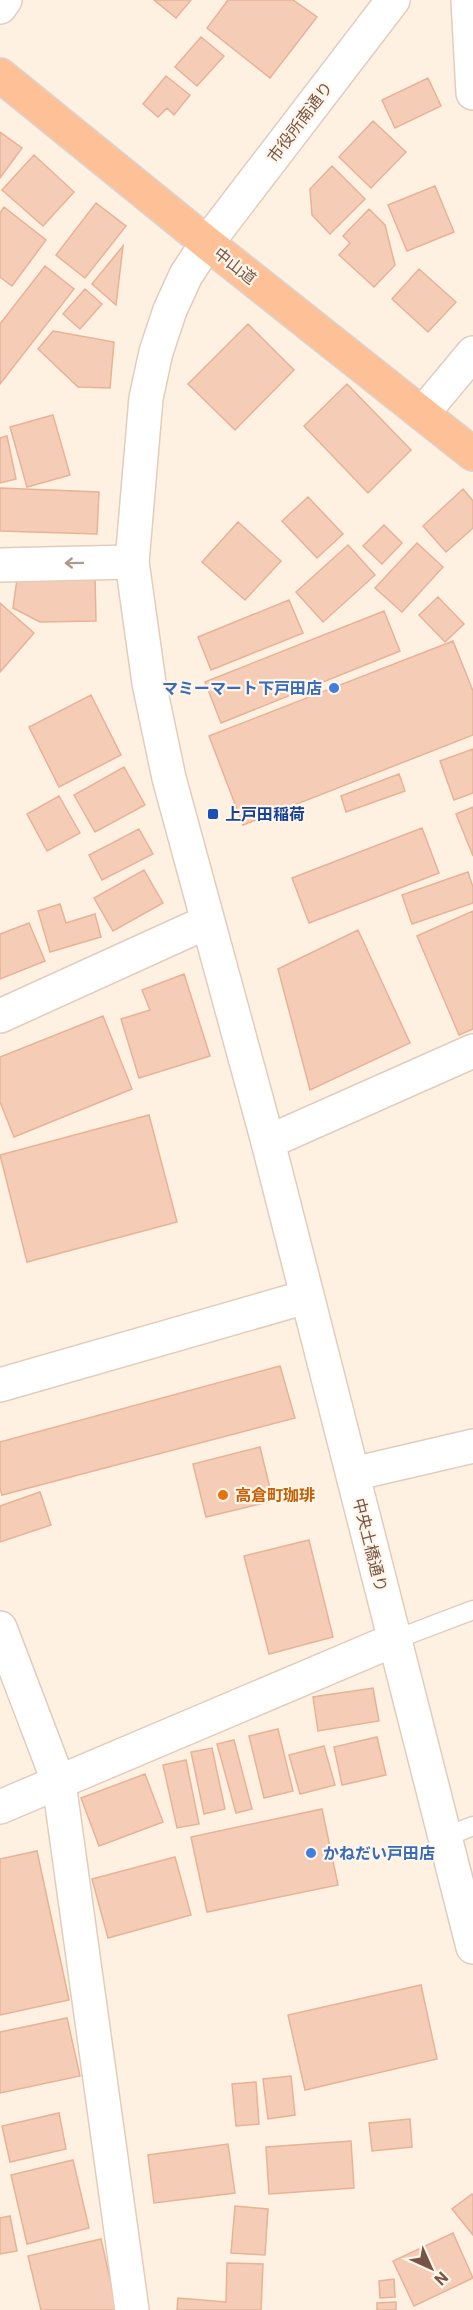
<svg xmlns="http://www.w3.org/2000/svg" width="473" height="2310" viewBox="0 0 473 2310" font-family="Roboto,'Noto Sans JP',sans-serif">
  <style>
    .building { fill: #f5cdb7; stroke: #e8b296; stroke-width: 1.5 }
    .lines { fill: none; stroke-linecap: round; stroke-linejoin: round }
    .service-casing { stroke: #e2cdbc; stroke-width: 21 }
    .minor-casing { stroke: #e2cdbc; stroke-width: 36 }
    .tertiary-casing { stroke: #e2cdbc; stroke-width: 36 }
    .trunk-casing { stroke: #dbd3cf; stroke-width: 36 }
    .service { stroke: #fff; stroke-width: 18 }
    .minor { stroke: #fff; stroke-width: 33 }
    .tertiary { stroke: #fff; stroke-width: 33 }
    .trunk { stroke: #fec096; stroke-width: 33 }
    .oneway { stroke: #ad9990 }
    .shop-dot { fill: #3f7fe0; stroke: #fff5e9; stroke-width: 2 }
    .transit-dot { fill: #1a4fb4; stroke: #fff5e9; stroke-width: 2 }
    .food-dot { fill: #e8710a; stroke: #fff5e9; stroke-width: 2 }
    .labels { text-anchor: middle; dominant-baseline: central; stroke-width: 4.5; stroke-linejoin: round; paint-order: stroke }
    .street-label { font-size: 16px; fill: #765546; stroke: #fff5e9 }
    .shop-label { font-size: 16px; font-weight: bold; fill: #366cbe; stroke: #fff5e9; text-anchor: end }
    .transit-label { font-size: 16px; font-weight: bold; fill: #164399; stroke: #fff5e9; text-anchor: start }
    .food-label { font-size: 16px; font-weight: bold; fill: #c56008; stroke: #fff5e9; text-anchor: start }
  </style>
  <rect width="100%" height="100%" fill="#fef1e1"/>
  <!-- building -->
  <path class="building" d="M154,0H191L176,18Z
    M228,0H293L317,17L270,78L207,28Z
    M201,37L224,56L197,86L175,67Z
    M166,76L190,95L174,115L167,108L158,117L143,104Z
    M428,78L441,106L395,128L382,100Z
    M373,121L406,152L371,188L339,157Z
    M0,132L22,148L0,178Z
    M34,155L74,192L43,226L2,190Z
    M332,166L365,199L330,234L312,215L310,189Z
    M435,186L454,232L407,251L388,205Z
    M96,203L126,226L85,278L56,255Z
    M4,207L46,240L12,286L0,277V213Z
    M369,209L385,225L395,265L374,287L339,255L350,243L343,236Z
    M123,246L116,305L92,284Z
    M45,266L74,289L0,384V324Z
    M419,269L456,302L428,332L392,299Z
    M85,289L102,304L80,329L63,314Z
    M248,324L294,370L235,430L188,384Z
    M53,331L114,342L110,388L78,387L38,349Z
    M347,384L411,450L368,493L304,426Z
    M53,415L70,475L27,487L10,427Z
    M7,436L16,479L0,483V438Z
    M0,488L99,492L97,534L0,531Z
    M463,489L473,501V528L446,552L423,526Z
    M308,497L343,534L317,558L282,521Z
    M238,522L281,561L245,600L202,562Z
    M384,525L402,543L382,564L363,546Z
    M417,543L443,567L402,612L375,588Z
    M348,545L375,575L323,622L296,592Z
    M95,576L96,621L40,622L13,608L17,579Z
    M438,597L464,624L445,642L419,615Z
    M289,600L303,633L211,670L198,637Z
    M0,603L34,633L0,672Z
    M384,611L400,651L221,723L205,682Z
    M453,641L473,691V735L243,825L209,736Z
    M91,695L121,755L59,787L29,727Z
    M473,749V793L454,800L440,761Z
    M124,767L145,805L95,832L74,795Z
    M399,774L405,791L346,812L341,796Z
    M59,796L80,833L47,851L27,814Z
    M473,807V856L456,814Z
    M422,828L439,873L309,923L292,878Z
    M139,829L153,854L102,880L89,855Z
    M144,870L163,903L113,931L94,898Z
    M468,872L473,887V903L412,924L402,895Z
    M60,904L66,923L95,914L101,937L50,952L38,911Z
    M473,911V1029L459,1035L417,936Z
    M29,923L45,961L0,979V934Z
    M358,930L410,1043L310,1090L278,969Z
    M184,974L210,1056L139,1078L121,1019L150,1010L142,990Z
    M103,1016L132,1089L14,1137L0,1102V1057Z
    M149,1115L177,1222L27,1262L0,1155Z
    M280,1366L295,1418L2,1495L0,1488V1442Z
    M260,1447L273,1501L206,1517L193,1464Z
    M40,1492L51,1525L0,1542V1506Z
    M309,1540L333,1637L269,1654L244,1556Z
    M373,1688L379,1721L318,1731L313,1697Z
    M278,1729L293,1791L264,1798L249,1736Z
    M377,1737L386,1775L342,1785L334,1747Z
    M234,1740L252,1809L236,1813L217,1744Z
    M324,1746L335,1785L300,1794L289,1755Z
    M212,1748L225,1809L204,1814L191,1752Z
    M186,1760L199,1824L177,1828L163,1765Z
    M145,1774L163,1822L99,1846L81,1798Z
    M322,1809L338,1885L207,1912L191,1837Z
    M37,1851L69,2000L0,2015V1859Z
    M175,1857L191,1915L108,1938L92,1879Z
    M421,1985L437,2059L305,2090L288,2015Z
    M67,2018L80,2076L0,2093V2032Z
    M291,2076L295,2115L268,2119L263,2079Z
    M256,2082L259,2124L236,2126L232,2084Z
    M59,2113L66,2149L10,2162L2,2126Z
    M410,2119L412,2147L372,2151L369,2123Z
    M351,2141L354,2188L269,2194L266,2147Z
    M228,2144L235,2193L154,2203L148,2155Z
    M73,2160L89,2228L27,2244L11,2175Z
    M472,2194L473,2195V2235L452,2209Z
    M235,2206L268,2209L265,2255L231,2253Z
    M10,2216L17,2251L0,2254V2218Z
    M453,2233L473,2278L414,2306L393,2261Z
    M101,2239L117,2310H41L28,2256Z
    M227,2263L263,2264L261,2310H177L178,2298L226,2302Z
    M394,2279L395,2297L380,2298L379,2281Z
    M396,2302V2310H377V2303Z"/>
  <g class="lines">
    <defs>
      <path id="service" d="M394,1640L473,1610
        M445,1837L473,1826"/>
      <path id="minor" d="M468,0L473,93
        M0,7L5,0
        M423,413L473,353
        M0,565L132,562
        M268,1142L473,1051
        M0,1385L306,1297
        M353,1474L473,1446
        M0,1628L59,1783L132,2310
        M0,1807L394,1640"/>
      <path id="tertiary" d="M393,0L207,243L186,275L170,310L156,352L146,398L132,562L149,683L169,778L268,1142L473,1947
        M0,1016L207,922"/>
      <path id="trunk" d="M0,75L207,243L473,454"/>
    </defs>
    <!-- service casing -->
    <use href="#service" class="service-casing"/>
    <!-- minor casing -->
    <use href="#minor" class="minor-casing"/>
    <!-- tertiary casing -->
    <use href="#tertiary" class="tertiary-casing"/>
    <!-- trunk casing -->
    <use href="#trunk" class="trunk-casing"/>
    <!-- service -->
    <use href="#service" class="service"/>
    <!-- minor -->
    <use href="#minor" class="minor"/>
    <!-- tertiary -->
    <use href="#tertiary" class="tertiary"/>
    <!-- trunk -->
    <use href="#trunk" class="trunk"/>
  </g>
  <!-- one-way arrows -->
  <defs><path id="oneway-shaft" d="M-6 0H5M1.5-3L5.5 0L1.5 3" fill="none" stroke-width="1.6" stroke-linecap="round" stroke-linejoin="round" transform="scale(1.5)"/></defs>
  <use class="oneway" href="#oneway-shaft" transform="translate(74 563) rotate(179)"/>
  <!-- markers -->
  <g class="shop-dot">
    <circle cx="334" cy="688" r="6"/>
    <circle cx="311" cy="1853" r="6"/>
  </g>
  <rect class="transit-dot" x="207" y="808" width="12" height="12" rx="3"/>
  <circle class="food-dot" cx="223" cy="1495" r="6"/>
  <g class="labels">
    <!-- street labels -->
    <g class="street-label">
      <text transform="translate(300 122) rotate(-53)">市役所南通り</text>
      <text transform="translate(235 266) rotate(38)">中山道</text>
      <text transform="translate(370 1545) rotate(76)">中央土橋通り</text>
    </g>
    <!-- shop labels -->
    <g class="shop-label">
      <text x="322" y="688">マミーマート下戸田店</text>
      <text x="323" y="1853" text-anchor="start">かねだい戸田店</text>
    </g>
    <!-- transit labels -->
    <g class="transit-label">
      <text x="225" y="814">上戸田稲荷</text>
    </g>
    <!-- food labels -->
    <g class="food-label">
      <text x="235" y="1495">高倉町珈琲</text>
    </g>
  </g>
  <!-- north arrow -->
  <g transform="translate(431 2268) rotate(135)" stroke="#fff5e9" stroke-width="4.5" paint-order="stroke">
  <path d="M0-4.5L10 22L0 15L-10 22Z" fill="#765546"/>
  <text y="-9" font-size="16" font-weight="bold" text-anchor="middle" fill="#765546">N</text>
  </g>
</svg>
